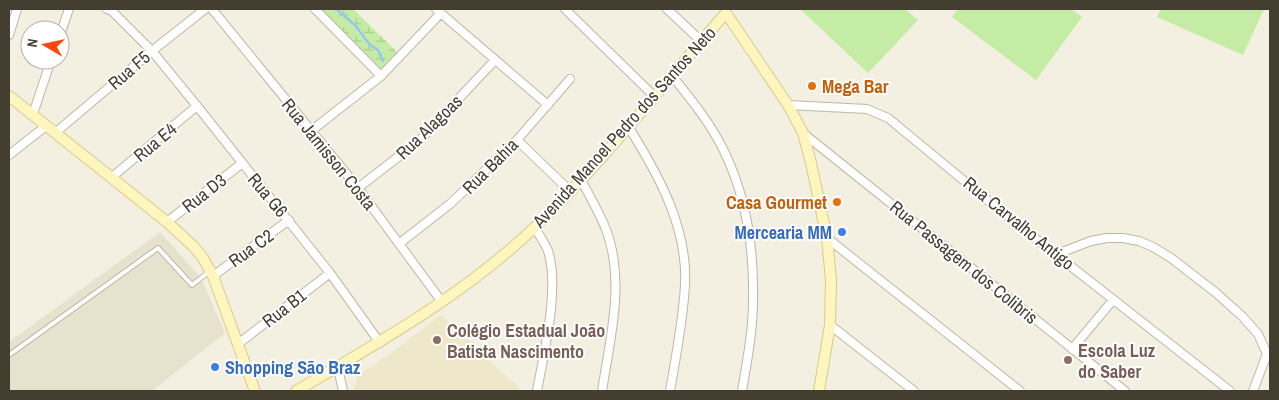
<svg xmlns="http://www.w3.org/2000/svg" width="1279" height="400" viewBox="0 0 1279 400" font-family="'Archivo Narrow',sans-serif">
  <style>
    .residential { fill: #e7e2ce }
    .education { fill: #eee7c9 }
    .wetland { fill: url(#wetland-marsh) }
    .green { fill: #c5eca4 }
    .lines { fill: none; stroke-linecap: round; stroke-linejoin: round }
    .stream { stroke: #95c6f8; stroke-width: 2.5 }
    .lane-casing { stroke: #beb8a3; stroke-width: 6 }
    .street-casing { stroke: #beb8a3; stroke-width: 10 }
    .secondary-casing { stroke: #d8cb8b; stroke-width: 12 }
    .lane { stroke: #fff; stroke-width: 4 }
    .street { stroke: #fff; stroke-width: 8 }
    .secondary { stroke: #fff5be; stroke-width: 10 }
    .food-dot { fill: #e8710a; stroke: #fff; stroke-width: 2 }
    .shop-dot { fill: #3f7fe0; stroke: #fff; stroke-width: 2 }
    .education-dot { fill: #8d6e63; stroke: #fff; stroke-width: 2 }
    .labels { text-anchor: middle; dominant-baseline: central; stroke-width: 4; stroke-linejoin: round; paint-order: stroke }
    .street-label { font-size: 18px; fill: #443e31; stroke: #fff }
    .food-label { font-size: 18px; font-weight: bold; fill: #c56008; stroke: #fff; text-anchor: start }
    .shop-label { font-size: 18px; font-weight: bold; fill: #366cbe; stroke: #fff; text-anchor: end }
    .education-label { font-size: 18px; font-weight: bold; fill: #785e54; stroke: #fff; text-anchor: start }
  </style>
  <defs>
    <pattern id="wetland-marsh" width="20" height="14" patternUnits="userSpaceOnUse" patternTransform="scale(1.25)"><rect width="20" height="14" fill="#c5eca4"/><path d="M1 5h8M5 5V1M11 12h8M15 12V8" fill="none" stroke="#aacb8e"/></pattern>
  </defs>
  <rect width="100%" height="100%" fill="#f3efe1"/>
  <!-- residential -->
  <path class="residential" d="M160,232L201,278L225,333L152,391H9V342Z"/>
  <!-- education -->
  <path class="education" d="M441,315L522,391H353L358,375L376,364Z"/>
  <!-- wetland -->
  <path class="wetland" d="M321,9H353L399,54L382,70Z"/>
  <!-- green -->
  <path class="green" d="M800,9H905L918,20L868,73Z
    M958,9H1071L1082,17L1036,80L952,17Z
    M1161,9H1264L1243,55L1157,17Z"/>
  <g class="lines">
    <!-- stream -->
    <path class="stream" d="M336,9L355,25L370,45L378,50L383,61"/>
    <defs>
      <path id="lane" d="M9,355L158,248L192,285L210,271"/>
      <path id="street" d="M107,9L112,11L152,51L197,106L330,273L380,343
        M212,9L358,188L442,302
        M315,9L381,76
        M436,9L548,105
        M565,9L654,96
        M667,9L701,41
        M9,35L17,9
        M60,35L69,9
        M672,76C691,99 711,124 724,151C746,196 754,250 753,300C753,331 747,361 742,391
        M788,105L867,109L888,118L1008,217L1230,391
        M33,114L51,60
        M628,126C658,174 688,227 685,285C683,321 676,356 670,391
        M311,131L381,76L441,13
        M55,133L152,51L205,9
        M803,133L1125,391
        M517,140L570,191
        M9,155L46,126
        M112,177L197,106
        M581,180C590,197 600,213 607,232C625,283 610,339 602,391
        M358,188L420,140L495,60
        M167,222L241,164
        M535,228C539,235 545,243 548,251C560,288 544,352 537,391
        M827,238L1020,391
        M400,243L450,204L517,140L570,79
        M1057,254L1091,241L1107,238H1123L1139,241L1153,247L1171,258L1215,292L1242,316L1258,334L1267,354L1253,391
        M213,276L289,220
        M830,325L914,391
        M238,344L330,273
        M1072,349L1113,300
        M338,368L343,391"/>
      <path id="secondary" d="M9,96L167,222L194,247L203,258L213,276L255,391
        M296,391C380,342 465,294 535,227C604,161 663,84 726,13L788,105L803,133L811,163L827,238L831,280L830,325L819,391"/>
    </defs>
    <!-- lane casing -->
    <use href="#lane" class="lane-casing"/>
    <!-- street casing -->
    <use href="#street" class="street-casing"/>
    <!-- secondary casing -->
    <use href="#secondary" class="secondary-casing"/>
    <!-- lane -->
    <use href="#lane" class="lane"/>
    <!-- street -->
    <use href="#street" class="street"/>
    <!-- secondary -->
    <use href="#secondary" class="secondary"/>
  </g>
  <!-- markers -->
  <g class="food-dot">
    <circle cx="812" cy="86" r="5"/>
    <circle cx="837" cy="202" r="5"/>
  </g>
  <g class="shop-dot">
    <circle cx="842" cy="232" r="5"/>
    <circle cx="215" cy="367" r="5"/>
  </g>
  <g class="education-dot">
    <circle cx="437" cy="340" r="5"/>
    <circle cx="1068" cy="360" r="5"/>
  </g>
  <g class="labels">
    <!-- street labels -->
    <g class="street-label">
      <text transform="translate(129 70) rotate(-41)">Rua F5</text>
      <text transform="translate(429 127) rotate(-44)">Rua Alagoas</text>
      <text transform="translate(624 127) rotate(-48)">Avenida Manoel Pedro dos Santos Neto</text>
      <text transform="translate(155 142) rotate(-40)">Rua E4</text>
      <text transform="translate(329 154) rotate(51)">Rua Jamisson Costa</text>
      <text transform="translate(490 166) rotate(-45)">Rua Bahia</text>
      <text transform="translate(204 193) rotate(-38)">Rua D3</text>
      <text transform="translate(268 195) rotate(50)">Rua G6</text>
      <text transform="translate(1019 223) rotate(39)">Rua Carvalho Antigo</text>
      <text transform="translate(251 248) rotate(-36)">Rua C2</text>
      <text transform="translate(964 262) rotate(39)">Rua Passagem dos Colibris</text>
      <text transform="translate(284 308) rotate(-38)">Rua B1</text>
    </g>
    <!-- food labels -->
    <g class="food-label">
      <text x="822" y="86">Mega Bar</text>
      <text x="827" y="202" text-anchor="end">Casa Gourmet</text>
    </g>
    <!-- shop labels -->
    <g class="shop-label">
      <text x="832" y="232">Mercearia MM</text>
      <text x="225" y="367" text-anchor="start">Shopping São Braz</text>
    </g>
    <!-- education labels -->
    <g class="education-label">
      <text x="447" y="330">Colégio Estadual João<tspan x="447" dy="21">Batista Nascimento</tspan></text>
      <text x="1078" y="350">Escola Luz<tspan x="1078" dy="21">do Saber</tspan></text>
    </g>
  </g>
  <!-- border -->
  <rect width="1279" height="400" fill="none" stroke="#443e31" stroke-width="20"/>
  <!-- north arrow -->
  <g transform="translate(45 45) rotate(279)"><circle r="24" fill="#ffffff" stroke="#b4b2ad"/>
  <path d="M0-4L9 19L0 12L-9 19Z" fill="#ff460b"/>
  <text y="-8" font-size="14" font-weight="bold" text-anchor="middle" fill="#443e31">N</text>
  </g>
</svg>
